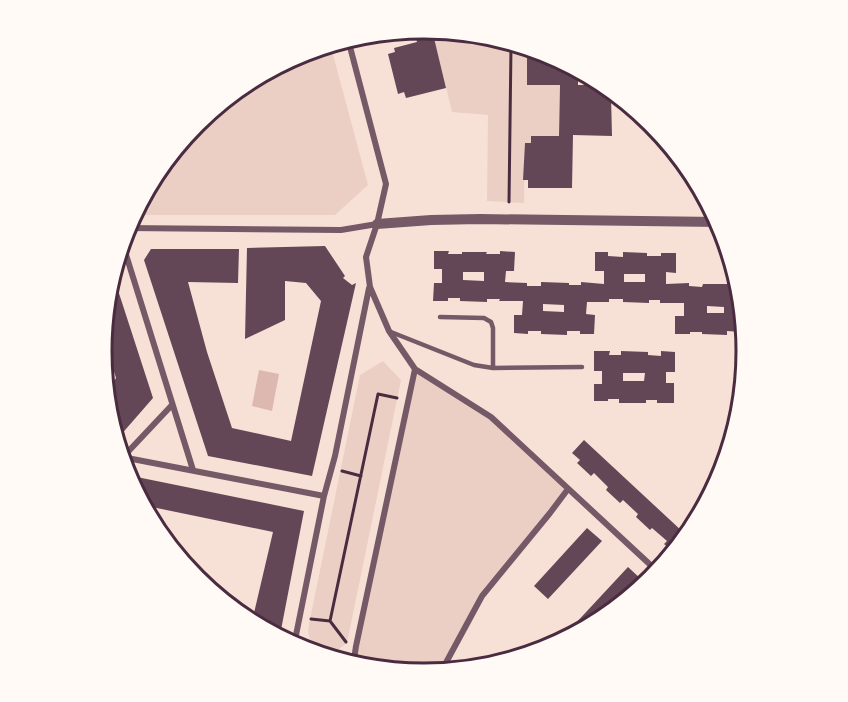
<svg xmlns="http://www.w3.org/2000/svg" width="848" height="702" viewBox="0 0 848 702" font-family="Rubik,sans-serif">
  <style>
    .green { fill: #ebcfc5 }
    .water { fill: #dcb8b0 }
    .building { fill: #644757; fill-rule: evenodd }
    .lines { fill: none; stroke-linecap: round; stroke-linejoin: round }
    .path { stroke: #4a2c40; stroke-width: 3 }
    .service { stroke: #755966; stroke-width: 4.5 }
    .minor { stroke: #755966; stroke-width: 6 }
    .tertiary { stroke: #755966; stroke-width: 10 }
    .rim { fill: none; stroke: #4a2c40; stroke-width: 3 }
  </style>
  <rect width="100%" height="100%" fill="#f7e1d7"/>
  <!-- green -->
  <path class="green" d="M450,34L527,49V85H560L559,136H532L531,143H525L524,203L487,201L488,115L452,112L434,38Z
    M331,47L368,185L335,215H135L196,123L301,53Z
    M383,361L401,380L347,643L335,652L311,645L308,631L310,619L360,375Z
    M415,369L491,417L568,489L479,594L444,669L424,673L354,660Z"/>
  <!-- water -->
  <path class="water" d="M259,370L279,374L272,411L252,406Z"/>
  <!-- building -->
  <path class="building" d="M424,29L450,34L434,38L446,88L406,98L404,92L398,94L388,54L395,52L394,48L417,42L414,31Z
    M527,49L548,53L578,74V85H596L611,96L612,136L573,135L572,188H528V180H523L525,143H531V136H559L560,85H527Z
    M325,246L345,276L343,278L352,285L356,283L312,476L208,456L144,260L151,249H239L238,283L188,282L207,352L232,428L291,441L321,301L306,283L285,281V320L245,339L247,248Z
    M434,251H449L448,254H462V252H487L486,254H500V251L515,252L514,271H506L505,282L527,283V286H541V282L569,283V285H581V282L604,284V271H595V252H608V256L623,257V252L647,253V256H661V253H676V273L666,272V284L689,283V286L702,287L703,284H730V286H734L743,335H741V332L727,331V335L702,334V332H690V334H675V316H684V303H660V300H649V303L623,302V299H609V302H587L586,314L595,315L594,334H580V331H567V335L541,334V331H528V334L514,333V315H522L523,301H499L500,299H487V302L460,301V298H448V301H433L434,283H442V269H434ZM463,272H484V281L463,280ZM624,274H645V282H624ZM543,304L564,305V312L543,311ZM707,306L724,307V313H707Z
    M115,281L153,398L119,437L109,389L116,378L104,339Z
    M594,351H610L609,355H621V351L648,352V355L661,356V351L675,352V372H666V383H674V403H657V400H646V403H619V399H608V401H594V384H602V371H594ZM623,373H645L644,381H623Z
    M584,440L683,532L671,550L664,544L667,541L652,528L650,530L636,517L638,514L623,500L620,503L606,490L608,487L594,473L591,476L577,463L580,460L572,453Z
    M127,475L304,511L280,635L250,615L254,613L273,532L147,506Z
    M587,528L602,541L548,599L534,586Z
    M628,567L642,580L629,594L577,629L574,625Z"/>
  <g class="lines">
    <!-- path -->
    <path class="path" d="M509,202L511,46
      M342,471L361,476
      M311,619L330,621
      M346,642L330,621L378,394L397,398"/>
    <!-- service -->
    <path class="service" d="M440,317L484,318L491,322L493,328V368
      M391,332L474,365L493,368L582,367"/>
    <!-- minor -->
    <path class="minor" d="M349,43L386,184L377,224L366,257L370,287L389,331L415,369L491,417L657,571
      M126,228L341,230L377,224
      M123,245L193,470
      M124,456L172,405
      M122,457L324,496
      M294,645L324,496L335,456L369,288
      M354,660L356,646L415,369
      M442,670L482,596L550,513L568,489"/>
    <!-- tertiary -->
    <path class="tertiary" d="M377,224L431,220L480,219L718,222"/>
  </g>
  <!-- crop -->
  <path d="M0 0H848V702H0ZM112 351a312 312 0 1 1 624 0a312 312 0 1 1-624 0Z" fill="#fffaf5" fill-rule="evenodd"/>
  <path class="rim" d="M112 351a312 312 0 1 1 624 0a312 312 0 1 1-624 0Z"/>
</svg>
